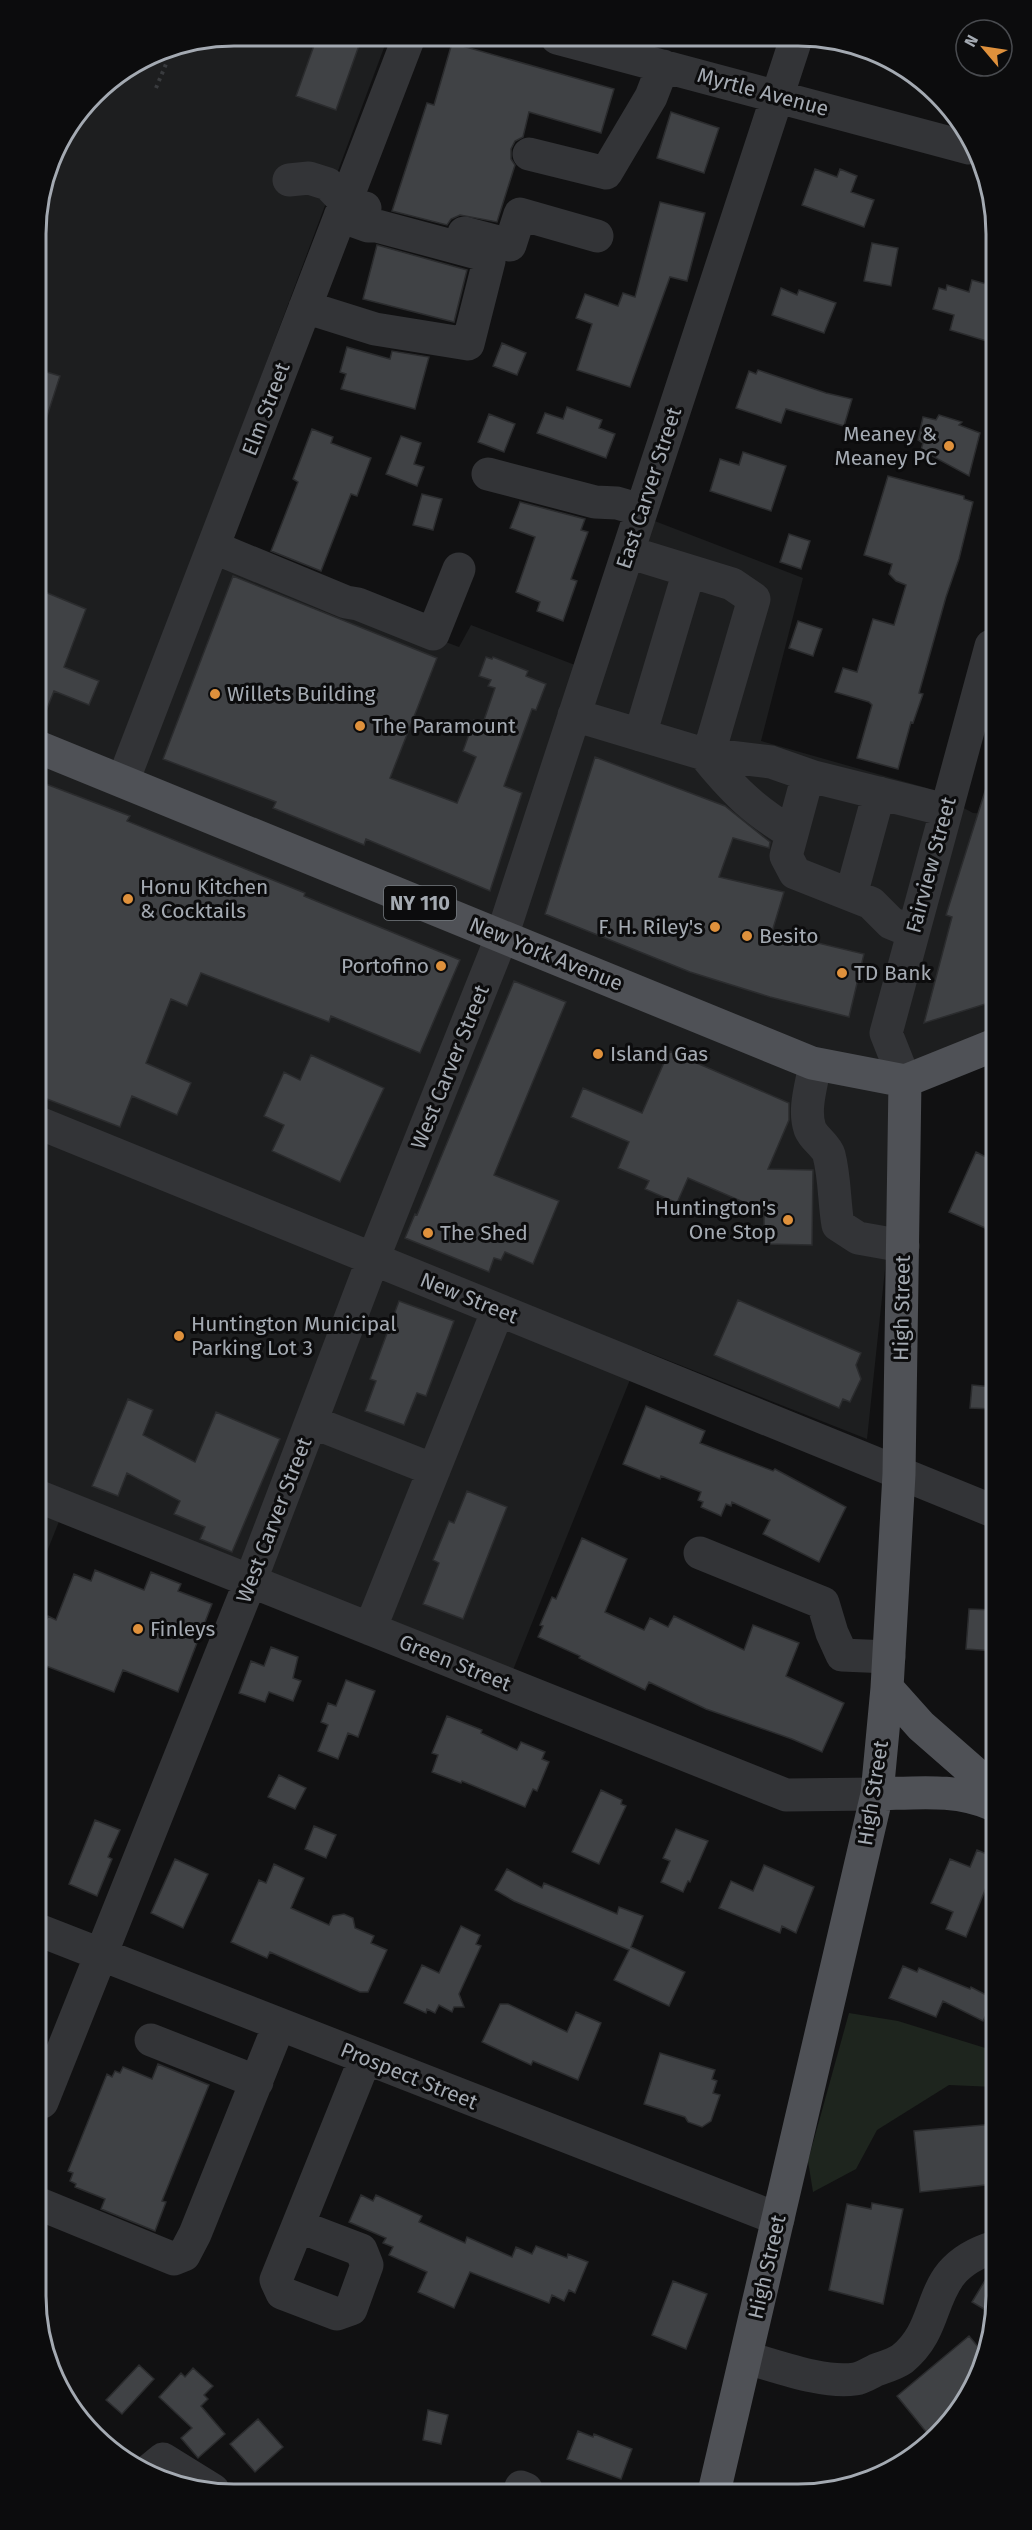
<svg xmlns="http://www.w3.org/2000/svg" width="1032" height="2530" viewBox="0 0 1032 2530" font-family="'Fira Sans',sans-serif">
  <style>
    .built { fill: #1d1e1f }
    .green { fill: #1e251e }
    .building { fill: #404245; stroke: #2b2c2e; stroke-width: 1.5 }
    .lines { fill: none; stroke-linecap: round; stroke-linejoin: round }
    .path { stroke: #393b3e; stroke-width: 4; stroke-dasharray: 3 4.5; stroke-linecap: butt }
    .minor { stroke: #333437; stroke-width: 33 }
    .major { stroke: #4f5156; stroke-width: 33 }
    .poi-dot { fill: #df913c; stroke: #0c0c0d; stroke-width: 2 }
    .labels { text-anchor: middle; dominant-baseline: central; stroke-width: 6; stroke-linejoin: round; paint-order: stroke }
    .shield { fill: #0c0c0d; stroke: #767b80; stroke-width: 1.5 }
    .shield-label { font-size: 20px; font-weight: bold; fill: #a4aab2 }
    .street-label { font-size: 21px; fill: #a4aab2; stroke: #0c0c0d }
    .poi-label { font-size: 21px; fill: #a4aab2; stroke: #0c0c0d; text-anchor: start }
    .rim { fill: none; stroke: #a4aab2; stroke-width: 3 }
  </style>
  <rect width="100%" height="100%" fill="#111112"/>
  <!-- built -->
  <path class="built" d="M234,36L388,37L197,548L459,647L471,625L575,665L626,510L803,578L761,741L927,788L973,813L991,814L992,1032L905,1081L867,1439L642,1350L513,1670L70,1494L40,1569L36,221L57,146L103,85L159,51Z"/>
  <!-- green -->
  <path class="green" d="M849,2013L898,2021L995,2051V2087L949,2085L877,2130L856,2169L813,2192L808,2161Z"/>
  <!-- building -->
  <path class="building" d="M317,37H362L336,110L296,96Z
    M452,43L614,89L601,133L529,112L523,137L515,141L511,149V159L515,165L497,222L460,215L451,219L447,225L392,211L427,103L434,105Z
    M671,112L719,128L704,173L657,158Z
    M815,169L837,177L840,169L857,176L851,192L874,200L864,227L802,205Z
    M660,202L705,213L687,281L670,277L630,387L577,370L592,324L576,318L585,294L618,306L623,293L635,297Z
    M872,243L898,248L891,286L864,281Z
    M377,245L467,270L454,322L363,299Z
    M972,280L990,285V342L950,330L954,315L933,309L939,288L946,290L947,285L969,292Z
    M781,288L797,295L799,290L836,303L824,333L772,315Z
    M502,343L526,353L517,375L493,366Z
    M347,347L390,359L392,351L429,357L415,409L341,389L346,374L340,372Z
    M37,369L60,376L41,435H37Z
    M758,370L826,393L852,399L844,426L786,409L781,423L736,408L749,371L756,374Z
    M567,407L602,420L599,428L615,434L606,458L537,433L545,413L563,419Z
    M489,414L515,424L504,452L478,442Z
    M939,415L962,422L959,425L980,433L969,476L921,450L923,443L918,440L923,417L936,420Z
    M312,429L333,437L331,443L371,458L357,496L351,494L321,571L271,551L298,482L293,479Z
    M401,436L421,443L414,464L424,467L417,486L386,474Z
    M743,452L786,466L771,511L710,491L720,459L739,465Z
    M888,476L964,496V499L973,502L959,559L946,597L919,693L923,694L913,723L911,722L898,769L857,758L872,705L869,702L835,692L843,668L857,672L873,619L894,625L906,585L896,581L889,574L892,564L864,555Z
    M422,494L442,499L433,530L413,525Z
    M520,502L585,519L581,530L588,532L571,579L577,581L563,621L537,611L540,602L516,592L535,537L510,528Z
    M789,534L810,541L801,569L780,562Z
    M233,576L437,658L390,778L457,803L476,757L463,751L474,720L483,723L495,688L488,686L491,680L479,676L486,657L492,659L493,657L528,671L526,676L546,684L536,710L532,709L504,786L522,793L490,891L366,839L364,845L273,808L276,802L163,759Z
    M45,592L86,609L64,667L99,681L89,705L54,691L39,729L38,613Z
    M798,621L822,629L813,656L789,648Z
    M595,757L725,806L770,842L769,848L733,838L719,877L784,892L772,932L864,954L849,1017L770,997L690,972L545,914Z
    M38,781L130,816L127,821L305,893L304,896L460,960L420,1053L331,1016L329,1022L201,973L187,1006L171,999L146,1063L191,1083L177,1115L132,1096L120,1127L39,1096Z
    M987,785L991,786L992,1002L924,1023L952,917L946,915Z
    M514,981L566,1002L494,1175L559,1201L533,1264L505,1252L501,1260L494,1258L489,1272L405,1238L415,1214L417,1215Z
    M669,1051L789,1103V1120L768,1169L813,1170L812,1245L764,1244V1211L688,1178L677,1203L645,1189L649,1181L618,1168L629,1142L571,1117L583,1088L642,1113Z
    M311,1055L384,1088L340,1182L272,1151L284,1125L264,1116L284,1072L300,1080Z
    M976,1152L992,1160V1231L949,1212Z
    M738,1300L861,1353L856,1365L861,1379L850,1402L843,1399L839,1408L714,1355Z
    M399,1301L454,1321L426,1396L417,1393L404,1425L365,1411L376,1381L370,1379Z
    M972,1385L993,1387V1409L970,1408Z
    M128,1399L153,1410L143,1435L195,1462L216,1412L280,1439L232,1552L200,1539L205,1527L174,1514L180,1501L127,1473L118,1496L92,1486Z
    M646,1406L705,1431L700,1443L773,1471L775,1469L846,1507L819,1562L763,1534L770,1520L732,1502L731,1506L726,1504L721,1516L701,1507L703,1502L698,1500L701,1492L661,1476L660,1479L623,1464Z
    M467,1491L507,1507L463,1619L423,1604L439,1563L433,1560L449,1521L454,1523Z
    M582,1538L627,1559L605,1612L644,1630L650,1618L668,1627L674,1616L744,1650L753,1625L799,1643L786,1676L844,1703L822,1752L792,1739L706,1709L649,1682L645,1690L579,1658L580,1656L538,1637L543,1626L540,1625L552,1597L556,1599Z
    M95,1570L144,1590L151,1572L181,1584L178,1591L212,1604L178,1692L123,1670L114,1692L41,1664V1631L48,1616L56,1620L74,1574L91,1581Z
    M969,1609L994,1610V1651L966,1649Z
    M271,1647L298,1657L293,1678L301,1681L293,1701L269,1692L265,1702L239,1693L251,1661L264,1666Z
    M346,1680L375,1691L358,1737L348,1733L338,1759L318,1751L328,1725L321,1722L328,1703L336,1706Z
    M447,1716L482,1730L481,1733L517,1750L521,1742L545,1752L542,1759L549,1762L537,1791L533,1789L525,1807L462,1781L461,1783L432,1772L438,1755L432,1753Z
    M279,1775L306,1788L295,1809L268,1797Z
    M601,1790L622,1800L621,1804L626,1806L599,1864L572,1852Z
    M95,1820L120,1830L108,1857L112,1859L97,1896L69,1884Z
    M314,1826L336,1835L326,1858L305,1849Z
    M676,1829L708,1841L690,1882L688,1881L683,1892L661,1882L670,1861L663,1858Z
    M977,1850L994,1857V1868L966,1937L946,1929L953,1912L931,1903L950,1859L970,1867Z
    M175,1859L208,1874L183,1928L151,1913Z
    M274,1864L304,1878L291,1908L329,1925L333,1916L344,1914L353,1918L355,1928L374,1936L371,1943L387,1950L368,1992H360L270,1952L267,1958L231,1942L259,1880L266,1883Z
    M764,1865L814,1887L796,1933L782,1926L780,1933L719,1908L731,1881L753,1891Z
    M507,1869L542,1888L544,1883L617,1914L619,1907L643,1916L631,1947L685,1972L669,2006L614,1980L629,1950L514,1901L495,1890Z
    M461,1926L480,1935L476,1944L481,1946L459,1994L464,2007H454L452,2012L439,2005L435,2013L427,2009L426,2013L404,2003L422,1965L439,1973Z
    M903,1966L917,1972L919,1968L970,1989L971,1987L994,1999L983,2021L943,2001L936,2017L889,1998Z
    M500,2004H508L567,2032L576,2012L601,2023L578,2080L533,2061L531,2065L482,2042Z
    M660,2053L715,2070L712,2079L717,2081L713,2093L720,2095L711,2121L702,2127L688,2122L685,2117L644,2104Z
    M158,2064L209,2085L162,2201L166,2202L155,2231L101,2209L105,2199L75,2187L76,2184L70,2181L73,2173L68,2171L107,2074L112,2077L115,2071L120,2073L123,2067L152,2079Z
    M995,2124V2184L920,2192L914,2131Z
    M361,2195L373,2201L376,2195L422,2216L419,2222L465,2243L467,2237L512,2257L516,2247L532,2254L536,2246L567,2258L568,2254L588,2262L575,2293L569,2290L564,2301L552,2295L549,2303L470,2272L454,2308L418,2292L427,2272L389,2255L393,2247L383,2243L386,2238L349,2222Z
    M872,2203L903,2209L883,2304L829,2290L847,2204L871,2209Z
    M995,2267L996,2308L994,2315L972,2302L992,2269Z
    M673,2281L707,2294L686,2349L652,2335Z
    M969,2336L985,2355L981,2371L960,2406L927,2433L897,2396Z
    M139,2365L154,2379L122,2414L106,2400Z
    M193,2368L213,2386L204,2395L208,2399L201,2406L225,2434L198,2458L181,2438L192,2428L159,2397L181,2373L185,2377Z
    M428,2410L448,2415L441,2444L423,2440Z
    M258,2419L283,2447L255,2472L230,2444Z
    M578,2431L593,2437L594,2434L632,2449L621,2479L567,2459Z"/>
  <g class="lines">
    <!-- path -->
    <path class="path" d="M156,88L166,64"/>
    <!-- minor -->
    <path class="minor" d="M557,38L969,148
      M529,154L606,173L651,97L663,66
      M289,180L309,178L328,184L346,203L365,208
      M464,233L510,245L520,214L597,236
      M305,307L375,329L468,344L489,261L485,255L377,226H368L340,216
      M488,474L595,502L617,503L641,510
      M213,547L346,602L358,604L433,634L459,569
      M574,715L704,754L711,746L754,599L732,584L628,552
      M640,735L689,571
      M123,781L409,37
      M792,833C753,810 732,789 704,754L771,762L814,777
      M851,895L879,793
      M913,932L891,923L871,903L795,873L786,856L805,786L814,777L946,810
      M815,1064C812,1084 803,1109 810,1129C814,1139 826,1145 829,1155C835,1178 834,1202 838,1225L858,1238L903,1246
      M905,1081L886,1033L991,646
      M39,1123L993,1511
      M312,1422L434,1470
      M40,1497L786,1795L877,1794
      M700,1553L823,1603L832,1633L842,1655L889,1657
      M370,1629L498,1310
      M41,1931L778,2219
      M151,2040L257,2082
      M42,2102L250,1582L373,1259L502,936L796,39
      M42,2205L174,2259L184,2255L195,2234L279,2025
      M298,2226L361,2250L367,2265L351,2309L337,2314L282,2293L276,2280L365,2059
      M747,2358C777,2366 824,2384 855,2379C862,2378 870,2373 876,2370C884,2367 895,2364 902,2359C947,2323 921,2269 995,2247
      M146,2473L163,2459L213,2490
      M521,2487L526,2489"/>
    <!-- major -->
    <path class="major" d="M38,747L812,1063L905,1081L992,1046
      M887,1688L921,1726L994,1790
      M877,1794C917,1793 957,1788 994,1805
      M715,2488L877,1794L887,1688L899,1474L905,1081"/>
  </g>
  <!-- markers -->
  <g class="poi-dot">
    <circle cx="949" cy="446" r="6"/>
    <circle cx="215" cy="694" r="6"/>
    <circle cx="360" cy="726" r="6"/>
    <circle cx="128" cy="899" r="6"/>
    <circle cx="715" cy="927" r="6"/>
    <circle cx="747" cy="936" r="6"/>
    <circle cx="441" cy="966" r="6"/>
    <circle cx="842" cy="973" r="6"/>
    <circle cx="598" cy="1054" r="6"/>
    <circle cx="788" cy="1220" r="6"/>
    <circle cx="428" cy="1233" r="6"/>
    <circle cx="179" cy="1336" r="6"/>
    <circle cx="138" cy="1629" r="6"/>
  </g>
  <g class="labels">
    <!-- shield labels -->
    <rect class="shield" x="384" y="886" width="72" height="34" rx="4.5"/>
    <g class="shield-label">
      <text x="420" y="903">NY 110</text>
    </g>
    <!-- street labels -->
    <g class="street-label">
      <text transform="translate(763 92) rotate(15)">Myrtle Avenue</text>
      <text transform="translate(266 409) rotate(-69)">Elm Street</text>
      <text transform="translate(649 488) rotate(-72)">East Carver Street</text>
      <text transform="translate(931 865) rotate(-75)">Fairview Street</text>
      <text transform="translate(546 954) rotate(22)">New York Avenue</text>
      <text transform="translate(450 1067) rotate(-68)">West Carver Street</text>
      <text transform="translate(469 1298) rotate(22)">New Street</text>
      <text transform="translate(902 1308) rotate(-89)">High Street</text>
      <text transform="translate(274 1520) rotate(-69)">West Carver Street</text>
      <text transform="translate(455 1663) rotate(22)">Green Street</text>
      <text transform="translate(873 1793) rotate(-81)">High Street</text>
      <text transform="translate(409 2076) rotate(22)">Prospect Street</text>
      <text transform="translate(767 2267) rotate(-77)">High Street</text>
    </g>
    <!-- poi labels -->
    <g class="poi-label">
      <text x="937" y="434" text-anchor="end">Meaney &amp;<tspan x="937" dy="24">Meaney PC</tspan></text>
      <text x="227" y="694">Willets Building</text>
      <text x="372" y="726">The Paramount</text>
      <text x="140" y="887">Honu Kitchen<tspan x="140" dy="24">&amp; Cocktails</tspan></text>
      <text x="703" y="927" text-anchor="end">F. H. Riley's</text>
      <text x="759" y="936">Besito</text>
      <text x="429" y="966" text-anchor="end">Portofino</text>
      <text x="854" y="973">TD Bank</text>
      <text x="610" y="1054">Island Gas</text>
      <text x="776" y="1208" text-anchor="end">Huntington's<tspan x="776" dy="24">One Stop</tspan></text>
      <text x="440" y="1233">The Shed</text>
      <text x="191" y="1324">Huntington Municipal<tspan x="191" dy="24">Parking Lot 3</tspan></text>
      <text x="150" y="1629">Finleys</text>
    </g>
  </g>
  <!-- crop -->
  <path d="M0 0H1032V2530H0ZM234 46H798A188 188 0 0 1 986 234V2296A188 188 0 0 1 798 2484H234A188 188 0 0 1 46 2296V234A188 188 0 0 1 234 46Z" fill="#0c0c0d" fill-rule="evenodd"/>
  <path class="rim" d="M234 46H798A188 188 0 0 1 986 234V2296A188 188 0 0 1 798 2484H234A188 188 0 0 1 46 2296V234A188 188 0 0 1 234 46Z"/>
  <!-- north arrow -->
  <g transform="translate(984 48) rotate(299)"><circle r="28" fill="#0c0c0d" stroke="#494b4f" stroke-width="1.5"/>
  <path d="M0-4.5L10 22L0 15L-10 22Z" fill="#df913c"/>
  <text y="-9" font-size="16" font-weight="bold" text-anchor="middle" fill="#a4aab2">N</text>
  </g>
</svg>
